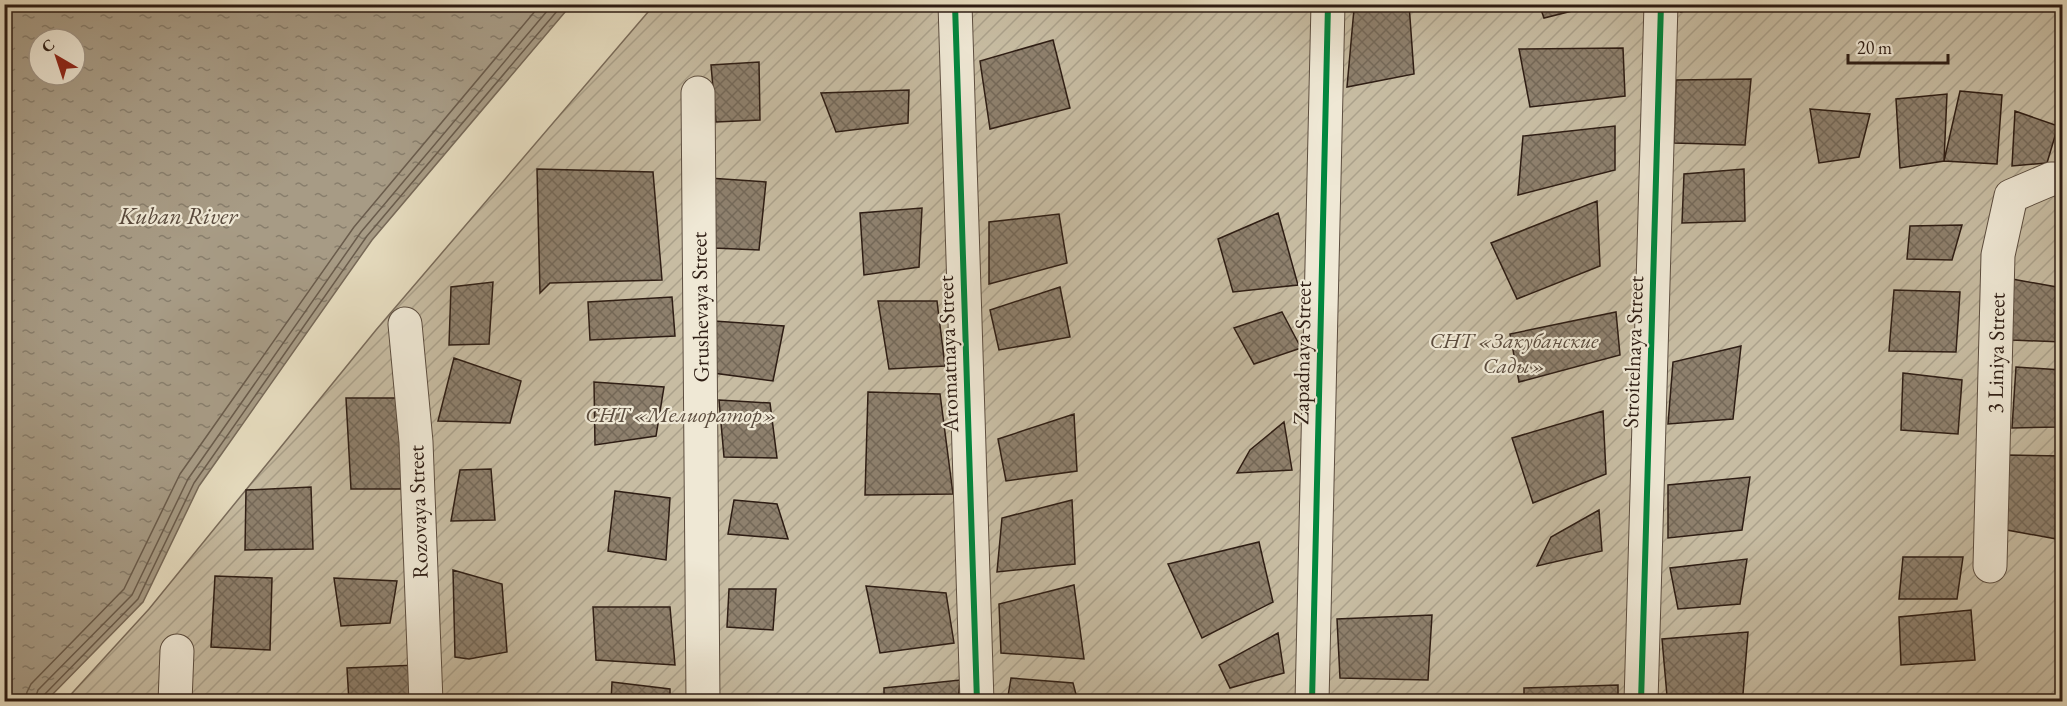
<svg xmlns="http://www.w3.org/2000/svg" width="2067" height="706" viewBox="0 0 2067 706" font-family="'EB Garamond',serif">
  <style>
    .garden { fill: url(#garden-furrows); stroke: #7a6c5b; stroke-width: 1.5 }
    .water { fill: url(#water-ripples); stroke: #776958; stroke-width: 1.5; fill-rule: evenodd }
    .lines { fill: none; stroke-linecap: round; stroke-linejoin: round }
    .shore { stroke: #6a5c4c; stroke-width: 1.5 }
    .building { fill: url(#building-cross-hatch); stroke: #2e1d14; stroke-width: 1.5 }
    .street-casing { stroke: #5c4d3f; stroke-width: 35 }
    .street { stroke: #efe8d5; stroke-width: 33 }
    .cycleway-casing { stroke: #efe8d5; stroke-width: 10 }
    .cycleway { stroke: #00873e; stroke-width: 6 }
    .labels { text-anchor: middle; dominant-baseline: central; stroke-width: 4.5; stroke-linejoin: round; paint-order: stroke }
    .street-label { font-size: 22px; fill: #2e1d14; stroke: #efe8d5 }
    .park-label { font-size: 22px; font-style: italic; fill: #5c4d3f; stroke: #efe8d5 }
    .water-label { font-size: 24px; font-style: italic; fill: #58493c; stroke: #efe8d5 }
  </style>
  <defs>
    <pattern id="garden-furrows" width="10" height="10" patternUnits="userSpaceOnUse" patternTransform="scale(1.5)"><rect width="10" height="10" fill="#c7bca2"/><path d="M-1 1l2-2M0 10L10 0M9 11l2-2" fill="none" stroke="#aba18b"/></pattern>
    <pattern id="water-ripples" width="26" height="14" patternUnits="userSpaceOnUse" patternTransform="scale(1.5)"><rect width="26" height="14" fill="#a79b85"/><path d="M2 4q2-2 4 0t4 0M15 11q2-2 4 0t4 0" fill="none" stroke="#887e6c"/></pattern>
    <pattern id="building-cross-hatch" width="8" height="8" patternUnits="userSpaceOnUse" patternTransform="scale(1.5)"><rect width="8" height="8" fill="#8e806d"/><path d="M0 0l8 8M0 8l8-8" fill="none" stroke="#746858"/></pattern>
  </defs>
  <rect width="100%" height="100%" fill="#e6dcbf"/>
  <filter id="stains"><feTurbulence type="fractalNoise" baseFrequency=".00333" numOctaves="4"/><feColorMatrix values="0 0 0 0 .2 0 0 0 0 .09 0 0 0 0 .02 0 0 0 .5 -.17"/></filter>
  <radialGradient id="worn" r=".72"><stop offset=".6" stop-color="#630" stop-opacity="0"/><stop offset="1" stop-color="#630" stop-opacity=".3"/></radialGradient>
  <!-- garden -->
  <path class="garden" d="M654,5H2062V701L64,702L149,609L376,330Z"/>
  <!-- water -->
  <path class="water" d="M4,5H571L372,240L199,486L143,602L46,701H5ZM39,39H75V75H39Z"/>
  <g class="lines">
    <!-- shore -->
    <path class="shore" d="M25,702L27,692L31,684L124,589L180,474L354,227L541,4
      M34,702L38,690L132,595L188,479L361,232L553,4
      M42,702L44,695L138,599L194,483L367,236L563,4"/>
  </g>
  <!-- building -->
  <path class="building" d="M1365,4H1409L1414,74L1347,87L1354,9Z
    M1539,4H1600L1544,18Z
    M1680,4H1705L1681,12Z
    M1053,40L1070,108L990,129L980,61Z
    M1623,48L1625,96L1530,107L1519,49Z
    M759,62L760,120L716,122L711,65Z
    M1751,79L1745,145L1674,143L1676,80Z
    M909,90L908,123L836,132L821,93Z
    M1960,91L2002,95L1997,164L1944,161Z
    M1947,94L1944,161L1900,168L1896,99Z
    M1810,109L1870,114L1859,157L1819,163Z
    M2015,111L2058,126L2047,163L2012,166Z
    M1615,126V170L1518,195L1523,136Z
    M537,169L653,172L662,280L550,283L540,293Z
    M1744,169L1745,221L1682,223L1684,174Z
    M709,178L766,182L759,250L714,248Z
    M1597,201L1600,266L1517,299L1491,243Z
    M922,208L919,267L864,275L860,213Z
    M1278,213L1298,285L1233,292L1218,239Z
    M1059,214L1067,263L989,284V222Z
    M1962,225L1952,260L1907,259L1910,226Z
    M2012,279L2062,288V342L2012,340Z
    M493,282L489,344L449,345L451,287Z
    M1060,287L1070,337L999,350L990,310Z
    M1894,290L1960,292L1956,352L1889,351Z
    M672,297L675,336L590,340L588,302Z
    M878,301H937L945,366L889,369Z
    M1282,312L1301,348L1254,364L1234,328Z
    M1616,312L1620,355L1519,382L1510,334Z
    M714,321L784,326L773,381L713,373Z
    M1741,346L1733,419L1668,424L1673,362Z
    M454,358L521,381L510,423L438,421Z
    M2016,367L2062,370V402L2058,427L2012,428Z
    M1903,373L1962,380L1958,434L1901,430Z
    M594,382L664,387L656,436L595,445Z
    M868,392L940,394L953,494L865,495Z
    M346,398H400L402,489H351Z
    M719,400L770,403L777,458L724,457Z
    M1603,411L1606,474L1533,503L1512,438Z
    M1074,414L1077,471L1006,481L998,439Z
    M1284,422L1292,470L1237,473L1250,450Z
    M2007,455L2062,456V540L2007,530Z
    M491,469L495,520L451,521L460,470Z
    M1750,477L1742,530L1668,538V485Z
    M311,487L313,549L245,550L246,490Z
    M615,491L670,498L666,560L608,551Z
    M734,500L777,504L788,539L728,534Z
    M1072,500L1075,564L997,572L1002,518Z
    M1599,510L1602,551L1537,566L1551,537Z
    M1259,542L1273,602L1202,638L1168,564Z
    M1903,557H1963L1957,599H1899Z
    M1747,559L1740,604L1678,609L1670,568Z
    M453,570L502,584L507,652L469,659L455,657Z
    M215,576L272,578L270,650L211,647Z
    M334,578L397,581L390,623L341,626Z
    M1074,585L1084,659L1001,653L999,604Z
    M866,586L946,593L954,643L880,653Z
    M729,589H776L773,630L727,627Z
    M593,607H670L675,665L596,660Z
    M1971,610L1975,660L1901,665L1899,617Z
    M1432,615L1428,680L1340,678L1337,619Z
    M1748,632L1743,694L1667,696L1662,639Z
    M1278,633L1284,673L1230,688L1219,665Z
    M417,665L413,702H349L347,668Z
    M1011,678L1073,683L1078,702H1007Z
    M960,680L958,702H884V688Z
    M612,682L670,689V702H611Z
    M1618,685V702H1524V688Z"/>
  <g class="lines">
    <defs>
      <path id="street" d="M955,4L977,702
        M698,93L703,702
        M405,324L416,442L426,702
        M1990,566L1998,255L2011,196L2051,179H2062
        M175,702L177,651
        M1312,702L1328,4
        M1641,702L1661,4"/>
    </defs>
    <!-- street casing -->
    <use href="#street" class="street-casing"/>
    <!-- street -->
    <use href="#street" class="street"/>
    <defs>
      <path id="cycleway" d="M955,4L977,702
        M1312,702L1328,4
        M1641,702L1661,4"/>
    </defs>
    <!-- cycleway casing -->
    <use href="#cycleway" class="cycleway-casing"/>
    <!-- cycleway -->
    <use href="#cycleway" class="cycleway"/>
  </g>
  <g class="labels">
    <!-- street labels -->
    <g class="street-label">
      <text transform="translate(700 307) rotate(-91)">Grushevaya Street</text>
      <text transform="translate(1633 352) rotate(-88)">Stroitelnaya Street</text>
      <text transform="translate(1302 353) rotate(-89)">Zapadnaya Street</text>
      <text transform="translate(1996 353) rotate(-89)">3 Liniya Street</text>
      <text transform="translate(948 354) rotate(-92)">Aromatnaya Street</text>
      <text transform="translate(418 512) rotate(-92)">Rozovaya Street</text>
    </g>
    <!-- park labels -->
    <g class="park-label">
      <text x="1514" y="340">СНТ «Закубанские<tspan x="1514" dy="25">Сады»</tspan></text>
      <text x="681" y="414">СНТ «Мелиоратор»</text>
    </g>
    <!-- water labels -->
    <g class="water-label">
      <text x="178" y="215">Kuban River</text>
    </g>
  </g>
  <!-- margin -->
  <rect width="2067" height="706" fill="none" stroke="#e6dcbf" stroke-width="24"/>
  <rect x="6" y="6" width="2055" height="694" fill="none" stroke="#2e1d14" stroke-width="3"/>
  <rect x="12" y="12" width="2043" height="682" fill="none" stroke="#2e1d14" stroke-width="1.5"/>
  <!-- north arrow -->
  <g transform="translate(57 57) rotate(321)"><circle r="28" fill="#efe8d5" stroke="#a29788" stroke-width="1.5"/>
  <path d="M0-4.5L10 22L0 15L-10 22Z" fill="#8f2418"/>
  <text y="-9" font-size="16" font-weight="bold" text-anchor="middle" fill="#2e1d14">С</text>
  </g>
  <!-- scale -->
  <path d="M1848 54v9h100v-9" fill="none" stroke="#2e1d14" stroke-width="3"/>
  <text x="1857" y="54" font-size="18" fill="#2e1d14" stroke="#efe8d5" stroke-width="4.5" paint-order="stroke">20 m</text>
  <rect width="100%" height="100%" filter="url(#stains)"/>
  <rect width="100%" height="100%" fill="url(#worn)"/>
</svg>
